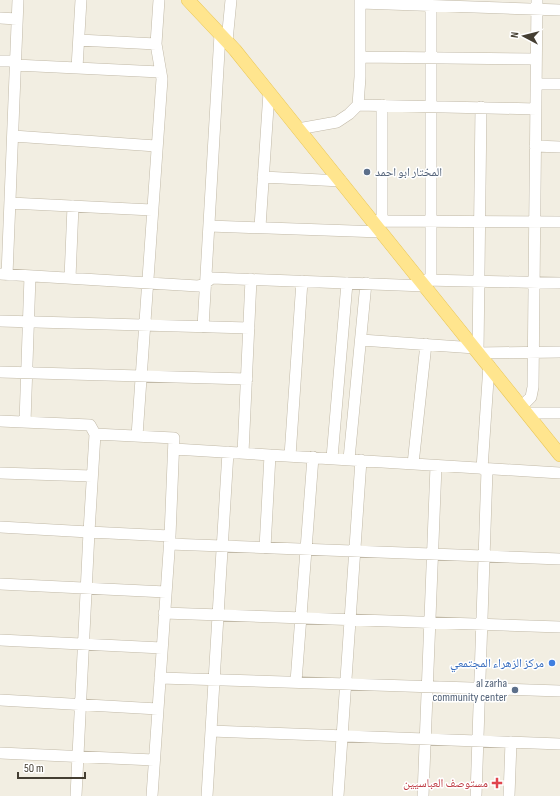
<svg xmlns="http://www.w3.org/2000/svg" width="560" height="796" viewBox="0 0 560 796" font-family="'Sofia Sans Condensed','Noto Naskh Arabic',sans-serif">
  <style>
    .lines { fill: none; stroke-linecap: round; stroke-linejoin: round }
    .minor-casing { stroke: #c1b9a7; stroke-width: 12 }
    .major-casing { stroke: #eac758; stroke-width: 14 }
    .minor { stroke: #fff; stroke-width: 11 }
    .major { stroke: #ffe58e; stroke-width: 13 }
    .service-dot { fill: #5c6f8a; stroke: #fff; stroke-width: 1.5 }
    .shop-dot { fill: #3f7fe0; stroke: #fff; stroke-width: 1.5 }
    .health-dot { fill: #e0444e; stroke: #fff; stroke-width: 1.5 }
    .labels { text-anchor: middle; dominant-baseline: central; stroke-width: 3; stroke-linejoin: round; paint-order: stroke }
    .service-label { font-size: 12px; fill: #4e5e75; stroke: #fff; text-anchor: start }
    .shop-label { font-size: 12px; fill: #366cbe; stroke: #fff; text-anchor: end }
    .health-label { font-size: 12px; fill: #be3a42; stroke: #fff; text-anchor: end }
  </style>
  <rect width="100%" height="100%" fill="#f2eee2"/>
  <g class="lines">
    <defs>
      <path id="minor" d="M360,3L560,10
        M431,6V280
        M0,18L17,19
        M79,40L156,44
        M227,41L231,0
        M360,57L536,59
        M0,61H15
        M15,65L160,72
        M77,68L81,0
        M536,84H560
        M358,105L536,109
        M382,105V221
        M481,107L478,353L560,352
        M298,129L337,122L349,114L358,105L360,77V0
        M13,136L156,146
        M535,146L560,147
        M263,177L341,181
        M10,203L152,210
        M373,221L560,222
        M209,226L381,232
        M260,227L269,92
        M0,274L198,286L203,285L212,278L425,286
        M7,275L18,0
        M70,278L73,206
        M425,280L560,283
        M0,321L249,328
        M203,327L220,34
        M361,340L475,348
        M0,372L247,379
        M521,407L531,397L533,387L537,0
        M526,413H560
        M0,421L90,425L95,434
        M25,422L30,276
        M95,434L174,438L170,536L89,532Z
        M137,436L162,79L156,44L159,0
        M174,449L560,473
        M243,453L251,279
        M290,456L302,281
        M332,458L347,283
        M349,459L366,283
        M413,464L426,344
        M482,469L489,365
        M0,473L92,476
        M0,527L89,532L76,796
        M169,544L560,559
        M265,548L270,455
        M0,584L166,592
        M164,613L560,627
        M0,640L162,648
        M160,678L560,691
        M296,682L313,457
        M0,700L158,709
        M211,731L560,744
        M0,753L154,760
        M152,796L170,537
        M207,796L228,452
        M338,796L361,460
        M423,796L436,466
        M476,796L487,470
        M509,796L511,742"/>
      <path id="major" d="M188,0L235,50L560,455"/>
    </defs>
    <!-- minor casing -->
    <use href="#minor" class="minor-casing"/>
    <!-- major casing -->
    <use href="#major" class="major-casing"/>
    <!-- minor -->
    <use href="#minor" class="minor"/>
    <!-- major -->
    <use href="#major" class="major"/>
  </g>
  <!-- markers -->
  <g class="service-dot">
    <circle cx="367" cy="172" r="4"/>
    <circle cx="515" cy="690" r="4"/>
  </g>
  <circle class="shop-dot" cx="552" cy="663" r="4"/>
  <path class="health-dot" d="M495 777h4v4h4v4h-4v4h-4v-4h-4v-4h4z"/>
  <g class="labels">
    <!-- service labels -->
    <g class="service-label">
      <text x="375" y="172">المختار ابو احمد</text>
      <text x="507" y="683" text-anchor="end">al zarha<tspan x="507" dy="14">community center</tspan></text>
    </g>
    <!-- shop labels -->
    <g class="shop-label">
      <text x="544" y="663">مركز الزهراء المجتمعي</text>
    </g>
    <!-- health labels -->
    <g class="health-label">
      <text x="488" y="783">مستوصف العباسيين</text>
    </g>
  </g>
  <!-- north arrow -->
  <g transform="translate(524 36) rotate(277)" stroke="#ffffff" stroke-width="3" paint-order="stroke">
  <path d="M0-3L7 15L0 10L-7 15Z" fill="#443e32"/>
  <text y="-6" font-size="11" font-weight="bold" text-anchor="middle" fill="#443e32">N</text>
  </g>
  <!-- scale -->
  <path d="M18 772v6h67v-6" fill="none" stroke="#443e32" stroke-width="2"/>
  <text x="24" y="772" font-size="12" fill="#443e32" stroke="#ffffff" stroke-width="3" paint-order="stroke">50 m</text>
</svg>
